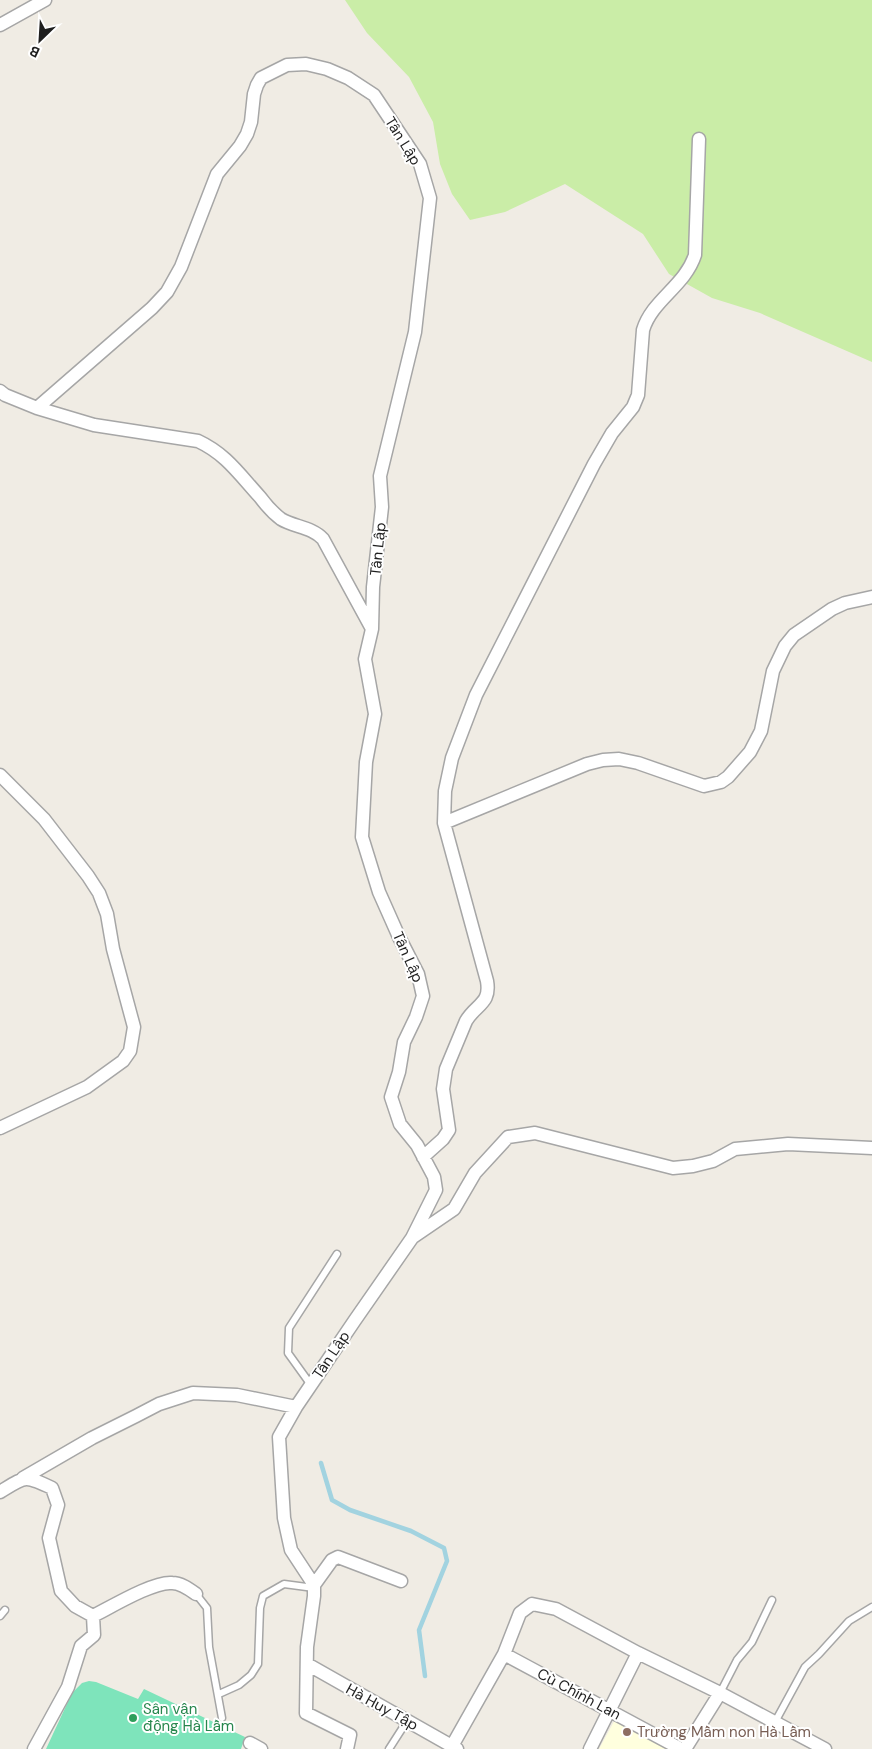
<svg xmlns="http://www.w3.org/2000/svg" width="872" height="1749" viewBox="0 0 872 1749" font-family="'DM Sans',sans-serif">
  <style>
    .education { fill: #ffffde }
    .grass { fill: #caeda7 }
    .pitch { fill: #7ee4bb }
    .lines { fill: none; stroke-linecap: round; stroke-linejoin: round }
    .stream { stroke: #a2d3e0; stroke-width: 4.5 }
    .lane-casing { stroke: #a6a6a6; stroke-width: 9 }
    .street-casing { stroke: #a6a6a6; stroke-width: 15 }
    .lane { stroke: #fff; stroke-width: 6 }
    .street { stroke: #fff; stroke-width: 12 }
    .leisure-dot { fill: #2e9e5b; stroke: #fff; stroke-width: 2 }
    .education-dot { fill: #8d6e63; stroke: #fff; stroke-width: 2 }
    .labels { text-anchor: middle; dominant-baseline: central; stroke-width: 4; stroke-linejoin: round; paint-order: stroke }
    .street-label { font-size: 15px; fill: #1f1f1f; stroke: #fff }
    .leisure-label { font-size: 15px; fill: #27864d; stroke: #fff; text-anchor: start }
    .education-label { font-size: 15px; fill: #785e54; stroke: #fff; text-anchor: start }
  </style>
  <rect width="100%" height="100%" fill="#f0ece4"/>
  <!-- education -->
  <path class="education" d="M617,1716L676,1749H599Z"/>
  <!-- grass -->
  <path class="grass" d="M345,0H872V362L760,313L712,298L669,274L643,234L565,184L505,212L470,220L452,194L440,164L433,122L409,77L367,33Z"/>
  <!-- pitch -->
  <path class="pitch" d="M89,1681L96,1682L138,1699L144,1689L245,1737L241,1749H46L72,1693L82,1683Z"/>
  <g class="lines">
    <!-- stream -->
    <path class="stream" d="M321,1463L332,1500L350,1510L411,1531L444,1548L447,1561L419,1630L425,1676"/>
    <defs>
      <path id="lane" d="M311,1385L288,1353L289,1328L337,1254
        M196,1594L207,1608L209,1647L222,1718
        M0,1616L5,1610
        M720,1693L737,1660L752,1642L772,1600
        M219,1694L239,1685L251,1675L258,1664L260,1608L263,1596L284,1584L314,1588
        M775,1722L805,1667L819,1654L849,1621L872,1607
        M389,1749L407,1721"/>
      <path id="street" d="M0,25L45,0
        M0,391L5,395L37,408L94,425L198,441C226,454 239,474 260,497C266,505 273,513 281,519C294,527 312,527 323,539L372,629
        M37,408L152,308L167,292L181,267L217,174L240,146L247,134L251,122L254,94L257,85L261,78L287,65L306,64L327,69L348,78L374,95L420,164L430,198L415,332L380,476L382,507L373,587L372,629L365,659L375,714L366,762L362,837L379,892L399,937L418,974L423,996L416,1017L404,1042L399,1072L391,1097L400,1124L417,1145L434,1177L436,1190L412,1238L355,1320L296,1407L279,1437L284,1518L291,1550L314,1585V1596L307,1647L306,1713L350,1735L347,1749
        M0,775L44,819L88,876L99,893L107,914L113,949L134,1027L130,1051L123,1061L87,1087L0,1128
        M444,823L587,764L603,760L619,759L638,763L704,786L721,782L728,777L750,752L761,731L773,671L785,646L794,635L832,609L845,603L872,597
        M423,1157L443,1139L449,1130L443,1089L446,1069L466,1021C476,1004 491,1004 487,981L444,823L445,791L452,758L476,695L594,464L612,433L633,407L638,395L643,330C652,300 685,286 695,255L699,139
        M413,1237L454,1209L475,1173L508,1137L535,1133L673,1168L693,1166L713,1161L735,1149L788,1144L872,1148
        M23,1478L92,1438L136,1416L159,1404L193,1393L237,1395L296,1407
        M0,1492C26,1476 24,1475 52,1488L58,1505L49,1538L61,1591L75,1606L93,1616L94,1635L81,1646L68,1687L34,1749
        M314,1585L332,1560L338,1557L401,1581
        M93,1616C111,1607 154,1581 172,1583C181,1583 189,1589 196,1594
        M504,1654L681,1749
        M307,1664L457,1749
        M250,1743L261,1749
        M452,1746L504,1654L520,1613L532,1604L556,1609L638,1653L720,1693L825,1749
        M590,1749L638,1653
        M685,1749L720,1693"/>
    </defs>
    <!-- lane casing -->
    <use href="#lane" class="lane-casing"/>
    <!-- street casing -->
    <use href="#street" class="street-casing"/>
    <!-- lane -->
    <use href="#lane" class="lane"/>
    <!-- street -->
    <use href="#street" class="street"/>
  </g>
  <!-- markers -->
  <circle class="leisure-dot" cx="133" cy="1718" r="5"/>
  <circle class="education-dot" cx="627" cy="1732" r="5"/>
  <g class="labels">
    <!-- street labels -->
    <g class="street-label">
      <text transform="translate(403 141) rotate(58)">Tân Lập</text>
      <text transform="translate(378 549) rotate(-84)">Tân Lập</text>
      <text transform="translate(408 957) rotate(66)">Tân Lập</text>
      <text transform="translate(331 1355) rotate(-56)">Tân Lập</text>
      <text transform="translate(579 1694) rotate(28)">Cù Chính Lan</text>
      <text transform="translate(382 1707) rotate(29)">Hà Huy Tập</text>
    </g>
    <!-- leisure labels -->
    <g class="leisure-label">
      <text x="143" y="1709">Sân vận<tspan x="143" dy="17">động Hà Lầm</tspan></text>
    </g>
    <!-- education labels -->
    <g class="education-label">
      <text x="637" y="1732">Trường Mầm non Hà Lầm</text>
    </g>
  </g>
  <!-- north arrow -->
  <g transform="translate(40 40) rotate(205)" stroke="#ffffff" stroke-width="4" paint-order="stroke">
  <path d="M0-4L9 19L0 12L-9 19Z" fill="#1f1f1f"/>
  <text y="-8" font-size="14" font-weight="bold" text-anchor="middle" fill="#1f1f1f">B</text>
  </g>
</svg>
